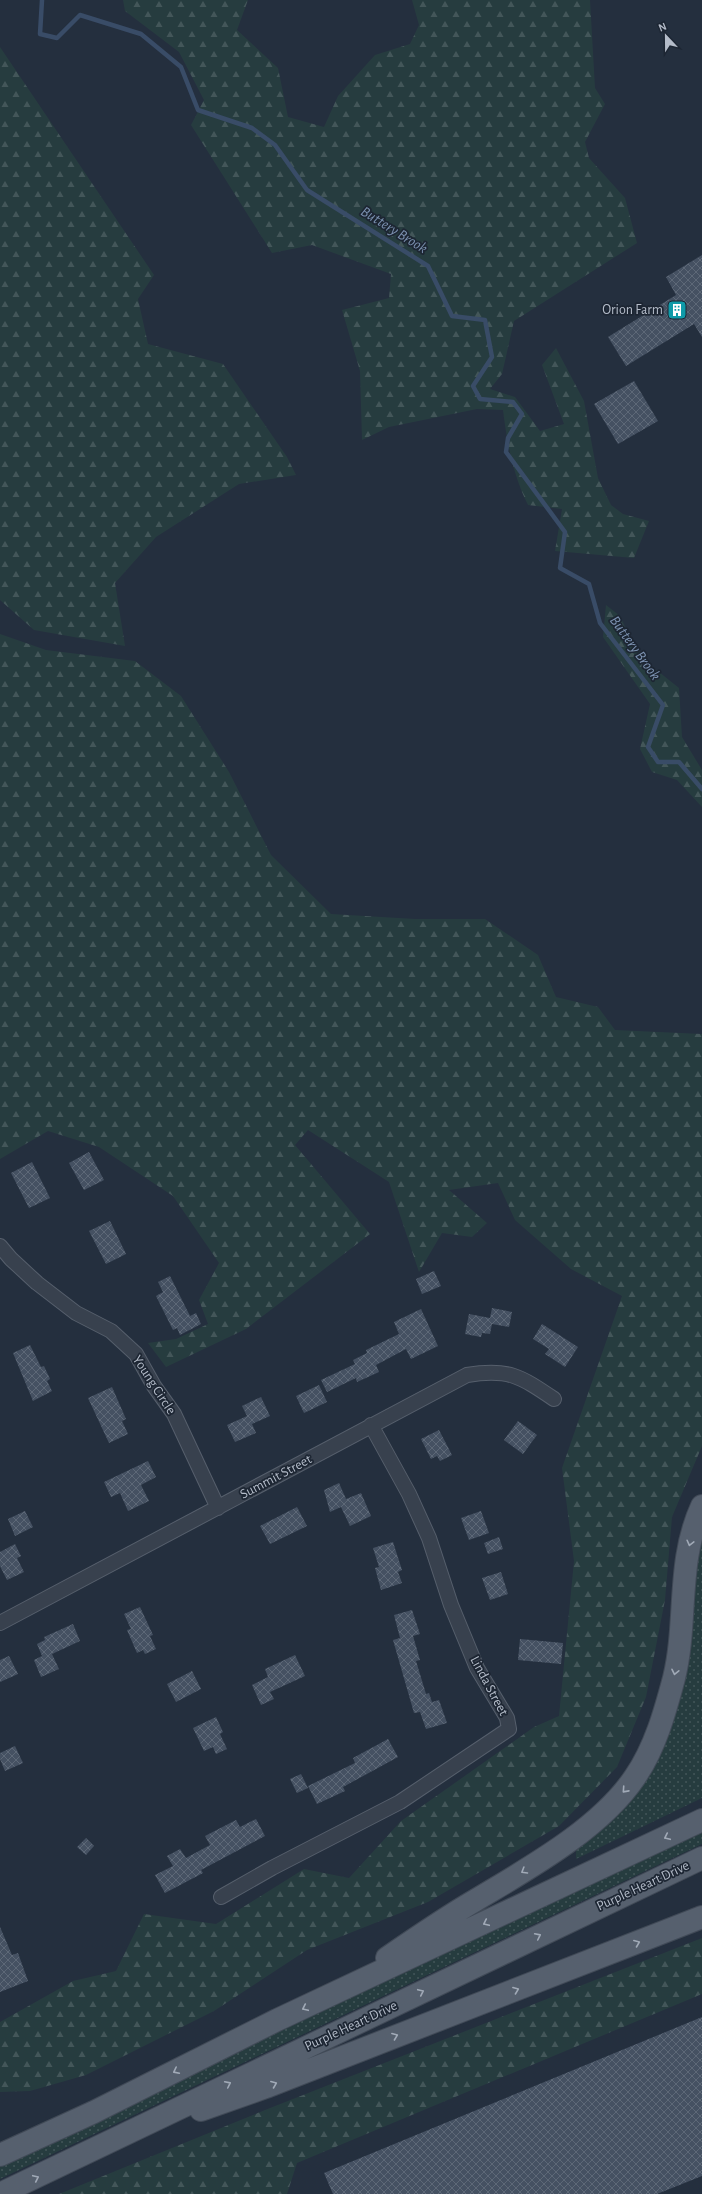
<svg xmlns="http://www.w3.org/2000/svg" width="702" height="2194" viewBox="0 0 702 2194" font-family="'Alegreya Sans',sans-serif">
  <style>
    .grass { fill: url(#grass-dots) }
    .forest { fill: url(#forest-firs) }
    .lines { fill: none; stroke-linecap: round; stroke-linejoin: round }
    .stream { stroke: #394c67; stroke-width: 4.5 }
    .building { fill: url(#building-cross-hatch) }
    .minor-casing { stroke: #565f6c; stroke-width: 16 }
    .primary-casing { stroke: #414a57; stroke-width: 24 }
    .minor { stroke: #38414e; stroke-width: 14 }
    .primary { stroke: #56606e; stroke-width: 22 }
    .oneway { stroke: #a1aab7 }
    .labels { text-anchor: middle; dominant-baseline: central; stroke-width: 3.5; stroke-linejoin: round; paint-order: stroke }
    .poi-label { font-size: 14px; fill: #b4bcc9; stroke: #1d2633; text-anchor: end }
    .street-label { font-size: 14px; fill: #b4bcc9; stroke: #1d2633 }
    .water-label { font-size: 15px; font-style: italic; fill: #7c92b1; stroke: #1d2633 }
  </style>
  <defs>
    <pattern id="grass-dots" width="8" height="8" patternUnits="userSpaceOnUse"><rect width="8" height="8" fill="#263c3f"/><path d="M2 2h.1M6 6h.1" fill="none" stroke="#435659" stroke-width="1.8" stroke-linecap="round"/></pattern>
    <pattern id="forest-firs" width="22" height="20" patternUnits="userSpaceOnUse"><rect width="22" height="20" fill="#263c3f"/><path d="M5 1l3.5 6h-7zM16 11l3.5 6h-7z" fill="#435659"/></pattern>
    <pattern id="building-cross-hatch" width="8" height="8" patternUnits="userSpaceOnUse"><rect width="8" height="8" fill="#455162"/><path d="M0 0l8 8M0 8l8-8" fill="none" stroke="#5d6877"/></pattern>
  </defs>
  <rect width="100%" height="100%" fill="#242f3e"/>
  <!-- grass -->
  <path class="grass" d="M702,1534V1798L576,1859V1848L643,1778Z
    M702,1830V1844L0,2179V2165Z"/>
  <!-- forest -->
  <path class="forest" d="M123,0H248L237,30L278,68L288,117L324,127L338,96L375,55L410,44L419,25L412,0H590L595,88L605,104L585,142L589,158L625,198L637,243L514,321L502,374L490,389L515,397L540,431L564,424L542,365L556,348L584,401L598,478L611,505L623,514L649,521L634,558L555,551L562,509L528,505C513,475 507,443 503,410L477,409L389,427L362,440L360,371L342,310L389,298L391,274L312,245L272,253L191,125L204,100L179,52L125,11Z
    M0,47L154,275L138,299L148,344L223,364L287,457L296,475L239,484L156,537L115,583L125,646L34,630L0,600Z
    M606,605L620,616L631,639L649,664L679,688L682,737L702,770V807L677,780L652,772L640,749L650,704L603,637Z
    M0,634L46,650L135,661L181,696L229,772L271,855L331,914L415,919H485L538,955L556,997L598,1007L615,1030L702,1034V1446L672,1517L665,1600L646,1697L617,1767L559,1826L428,1902L307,1950L214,2011L86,2075L30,2091L0,2092V2022L73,1981L116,1971L144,1914L216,1924L304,1869L349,1878L401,1821L534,1727L559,1716L574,1561L562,1468L622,1296L571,1269L515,1220L498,1183L449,1190L487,1223L472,1237L442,1233L419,1272L389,1182L308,1130L295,1145L370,1234L246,1329L166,1367L148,1343L176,1339L208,1324L199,1300L219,1263L173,1196L99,1147L48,1131L0,1159Z
    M702,1938V1994L297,2163L287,2194H59L265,2110Z"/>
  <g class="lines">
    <!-- stream -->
    <path class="stream" d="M42,0L40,34L57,38L80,15L141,34L181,67L198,110L252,128L275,145L307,190L428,266L452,316L485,320L492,357L473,386L480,399L513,402L522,414L508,438L506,452L565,532L560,568L589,584L600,623L663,705L648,747L658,762H679L702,789"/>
  </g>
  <!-- building -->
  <path class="building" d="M702,255V337L694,324L626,366L608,337L676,295L666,277Z
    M634,381L658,421L618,444L594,404Z
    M89,1152L104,1180L84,1190L69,1163Z
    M32,1162L50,1198L29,1208L11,1173Z
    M110,1221L126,1254L106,1264L89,1231Z
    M434,1271L441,1286L422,1294L416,1279Z
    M170,1276L190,1316L196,1313L201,1324L180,1335L177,1328L173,1330L156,1296L163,1292L158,1282Z
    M492,1308L512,1312L509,1327L492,1324L490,1334L482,1333L481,1337L465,1334L469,1314L490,1318Z
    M421,1309L438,1346L411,1359L406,1349L376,1365L379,1372L357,1382L356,1378L327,1392L321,1380L355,1364L353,1360L367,1353L366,1350L399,1334L394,1322Z
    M542,1324L578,1347L565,1367L545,1354L549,1349L533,1339Z
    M30,1345L41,1367L44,1366L50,1379L47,1381L52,1391L33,1401L13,1353Z
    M319,1385L327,1402L304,1413L296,1396Z
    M112,1387L126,1419L122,1421L128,1434L109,1443L88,1398Z
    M261,1397L270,1416L252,1424L256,1433L235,1442L227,1425L247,1416L242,1406Z
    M518,1421L537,1435L523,1454L504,1440Z
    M439,1430L452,1455L440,1461L437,1456L431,1459L421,1439Z
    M148,1461L156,1477L141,1485L149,1501L128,1511L120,1493L111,1497L104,1482Z
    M339,1483L346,1499L361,1493L371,1516L350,1526L341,1507L330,1512L324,1490Z
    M297,1507L307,1526L270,1544L260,1526Z
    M25,1511L33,1527L15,1536L8,1519Z
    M481,1511L489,1533L469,1540L461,1518Z
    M499,1537L503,1549L488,1554L484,1543Z
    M393,1542L402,1570L398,1572L402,1583L381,1590L375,1568L379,1567L373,1548Z
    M15,1544L21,1556L17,1558L24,1572L7,1580L0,1566V1552Z
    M501,1572L508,1594L490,1600L482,1578Z
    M140,1607L153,1635L150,1636L156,1649L145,1654L143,1650L137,1653L127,1630L131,1629L124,1614Z
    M412,1610L420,1634L413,1636L420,1660L416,1661L426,1694L429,1693L432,1702L439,1700L447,1723L426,1729L420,1712L414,1713L393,1640L400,1638L394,1615Z
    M73,1624L80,1641L52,1654L59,1669L41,1677L34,1660L42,1656L37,1644L45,1640L44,1637Z
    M520,1639L563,1643L561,1664L518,1660Z
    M295,1655L305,1676L270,1692L274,1699L261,1705L252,1685L268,1677L265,1669Z
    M9,1656L18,1674L0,1682V1660Z
    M192,1671L201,1689L176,1702L167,1684Z
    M216,1717L223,1732L220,1734L227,1749L216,1754L213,1747L204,1751L193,1728Z
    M388,1739L398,1757L343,1787L345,1791L317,1804L308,1786L355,1763L353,1758Z
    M15,1746L23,1763L5,1771L0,1759V1753Z
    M301,1774L308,1788L297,1793L290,1779Z
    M256,1819L265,1836L201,1870L203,1873L165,1893L155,1875L173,1866L167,1856L180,1849L186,1858L210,1845L205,1836L236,1820L240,1827Z
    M86,1838L94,1846L86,1855L77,1847Z
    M0,1927L12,1955L18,1953L28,1981L0,1992Z
    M702,2017V2176L657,2194H333L324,2173Z"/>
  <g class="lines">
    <defs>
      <path id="minor" d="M0,1246L11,1259L37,1283L76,1313L111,1331L136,1354L154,1386L174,1414L218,1508
        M0,1623L467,1375C508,1368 520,1376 554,1399
        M221,1897L272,1868L400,1802L509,1729L507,1718L477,1668L451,1605L429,1538L409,1494L371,1425"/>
      <path id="primary" d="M387,1958C416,1938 445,1918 476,1900C529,1868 600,1829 635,1777C655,1748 665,1712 674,1678C688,1621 676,1562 702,1506
        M201,2110L266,2087L702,1917
        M0,2155L94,2112L277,2020L702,1820
        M0,2194L702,1858"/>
    </defs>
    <!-- minor casing -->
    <use href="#minor" class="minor-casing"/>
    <!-- primary casing -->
    <use href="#primary" class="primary-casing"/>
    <!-- minor -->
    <use href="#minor" class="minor"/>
    <!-- primary -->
    <use href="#primary" class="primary"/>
  </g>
  <!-- one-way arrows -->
  <defs><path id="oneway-chevron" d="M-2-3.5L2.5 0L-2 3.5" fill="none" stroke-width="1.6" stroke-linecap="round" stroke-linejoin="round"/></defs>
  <g class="oneway">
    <use href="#oneway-chevron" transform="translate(690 1543) rotate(104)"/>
    <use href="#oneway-chevron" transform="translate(675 1672) rotate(102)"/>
    <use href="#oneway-chevron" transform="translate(625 1790) rotate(132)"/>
    <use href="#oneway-chevron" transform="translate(667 1837) rotate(155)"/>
    <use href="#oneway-chevron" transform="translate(524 1871) rotate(149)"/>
    <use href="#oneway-chevron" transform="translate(486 1923) rotate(155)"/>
    <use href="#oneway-chevron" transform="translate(538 1936) rotate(-26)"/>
    <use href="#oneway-chevron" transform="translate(637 1943) rotate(-22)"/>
    <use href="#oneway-chevron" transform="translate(516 1990) rotate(-21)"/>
    <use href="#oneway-chevron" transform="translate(421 1992) rotate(-25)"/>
    <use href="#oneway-chevron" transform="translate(305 2008) rotate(155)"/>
    <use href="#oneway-chevron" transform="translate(395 2036) rotate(-21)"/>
    <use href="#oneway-chevron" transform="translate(176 2071) rotate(153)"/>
    <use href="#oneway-chevron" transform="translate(228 2084) rotate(-26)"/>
    <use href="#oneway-chevron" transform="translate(274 2084) rotate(-22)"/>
    <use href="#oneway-chevron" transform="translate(36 2178) rotate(-25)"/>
  </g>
  <!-- icons -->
  <defs>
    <symbol id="building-square" viewBox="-11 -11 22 22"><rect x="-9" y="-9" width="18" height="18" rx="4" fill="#0f9aa8" stroke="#1d2633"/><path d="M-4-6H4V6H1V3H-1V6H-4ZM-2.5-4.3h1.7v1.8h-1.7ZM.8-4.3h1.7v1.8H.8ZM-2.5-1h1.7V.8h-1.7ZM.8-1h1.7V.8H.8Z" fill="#fff"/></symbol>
  </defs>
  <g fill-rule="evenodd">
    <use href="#building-square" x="666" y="299" width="22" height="22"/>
  </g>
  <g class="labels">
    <!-- poi labels -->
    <g class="poi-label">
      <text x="663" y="310">Orion Farm</text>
    </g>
    <!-- street labels -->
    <g class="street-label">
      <text transform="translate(154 1385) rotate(57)">Young Circle</text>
      <text transform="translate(276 1477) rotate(-28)">Summit Street</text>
      <text transform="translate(489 1686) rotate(62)">Linda Street</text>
      <text transform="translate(643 1886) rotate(-25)">Purple Heart Drive</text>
      <text transform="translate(351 2026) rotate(-25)">Purple Heart Drive</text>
    </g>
    <!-- water labels -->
    <g class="water-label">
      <text transform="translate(394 230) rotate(32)">Buttery Brook</text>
      <text transform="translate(635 648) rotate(54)">Buttery Brook</text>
    </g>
  </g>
  <!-- north arrow -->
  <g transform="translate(666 36) rotate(338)" stroke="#1d2633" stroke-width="3" paint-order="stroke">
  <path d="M0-3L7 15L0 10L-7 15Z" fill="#b4bcc9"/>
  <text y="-6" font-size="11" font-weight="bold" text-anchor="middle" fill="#b4bcc9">N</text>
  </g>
</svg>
